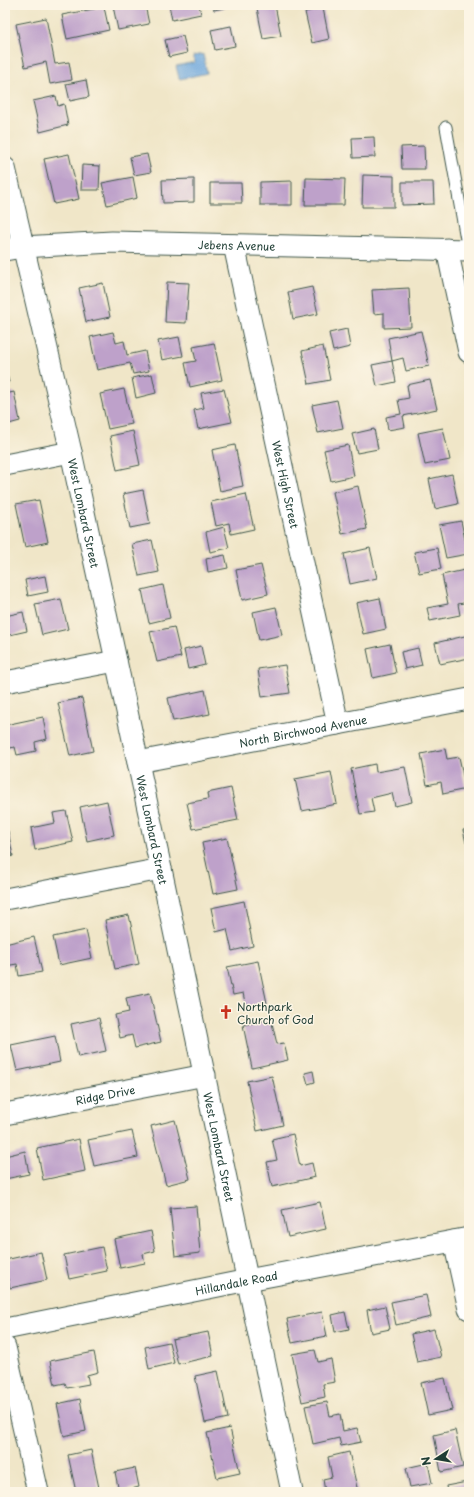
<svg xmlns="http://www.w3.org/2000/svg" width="474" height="1497" viewBox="0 0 474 1497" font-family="'Playpen Sans',sans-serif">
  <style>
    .water { fill: #6ea7dd; stroke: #467288 }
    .building { fill: #bea1ca }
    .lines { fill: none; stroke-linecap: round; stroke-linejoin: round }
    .lane-casing { stroke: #3e564a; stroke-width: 13 }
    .street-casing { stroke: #3e564a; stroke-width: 23 }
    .lane { stroke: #fff; stroke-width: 11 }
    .street { stroke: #fff; stroke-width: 21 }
    .labels { text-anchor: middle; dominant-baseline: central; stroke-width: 3; stroke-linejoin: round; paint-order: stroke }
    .street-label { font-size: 11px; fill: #1f3d34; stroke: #fcf5e5 }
    .poi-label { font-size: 11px; fill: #1f3d34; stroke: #fcf5e5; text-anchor: start }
  </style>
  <rect width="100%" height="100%" fill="#fcf5e5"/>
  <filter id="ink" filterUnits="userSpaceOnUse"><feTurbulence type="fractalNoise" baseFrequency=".025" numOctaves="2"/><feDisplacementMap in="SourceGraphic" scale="8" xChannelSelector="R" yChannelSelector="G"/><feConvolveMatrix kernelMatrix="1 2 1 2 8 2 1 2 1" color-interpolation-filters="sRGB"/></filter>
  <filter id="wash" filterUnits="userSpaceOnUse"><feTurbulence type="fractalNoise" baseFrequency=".012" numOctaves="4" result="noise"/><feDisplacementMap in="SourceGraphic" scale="16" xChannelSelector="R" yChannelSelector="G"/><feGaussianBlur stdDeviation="0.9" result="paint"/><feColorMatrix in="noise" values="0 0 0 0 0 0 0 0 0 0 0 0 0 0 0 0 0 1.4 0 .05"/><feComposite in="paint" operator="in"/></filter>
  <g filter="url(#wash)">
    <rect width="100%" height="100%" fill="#f0e6c8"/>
    <!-- water -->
    <path class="water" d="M203,54L207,73L180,79L179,78L176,66L195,62L193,56Z"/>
    <g id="blocks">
      <!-- building -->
      <path class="building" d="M120,5H145L149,24L118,30L113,6Z
        M169,5H199L201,14L172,20Z
        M213,5H234V6L214,10Z
        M266,5H275L281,36L263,39L257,8Z
        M104,7L109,30L67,39L62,15Z
        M323,8L329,39L312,43L305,12Z
        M46,18L55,64L69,62L72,80L50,84L46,62L25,67L16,24Z
        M231,26L235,46L215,50L211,30Z
        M183,36L187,53L169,57L165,40Z
        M86,80L89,97L70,101L66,84Z
        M56,96L58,106L64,104L68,125L40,132L33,101Z
        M374,137L375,157L353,158L352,138Z
        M424,146L425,169H402L401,147Z
        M69,154L79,199L54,204L44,159Z
        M147,154L151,172L134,175L130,157Z
        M82,165L100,166L99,190H81Z
        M363,175L394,176V207H362Z
        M133,177L137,198L107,205L102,183Z
        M306,178L345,179L344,205H305Z
        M194,179V202L163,203L162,180Z
        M292,181V205H260V182Z
        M402,182H433L434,204L402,205Z
        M210,183H241L242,203H210Z
        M167,282L189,283L186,323L165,322Z
        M103,283L110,317L86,322L79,288Z
        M312,287L318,314L293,319L288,292Z
        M409,288L411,327L384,328V313L374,314L372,290Z
        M347,329L350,347L333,351L329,333Z
        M421,331L429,366L406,371L403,358L392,361L388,338Z
        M113,332L116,343L124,341L127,355L145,351L149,371L133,374L130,363L97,370L90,337Z
        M179,337L183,356L162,360L158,341Z
        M214,343L222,380L190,387L185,363L196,361L193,347Z
        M323,346L330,380L309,384L302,351Z
        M392,361L396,382L377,386L372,365Z
        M5,368L9,382L5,383Z
        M152,374L156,393L136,398L132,378Z
        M430,380L437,409L403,416L405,427L388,430L386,417L401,414L398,400L409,398L407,385Z
        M124,389L132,424L108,429L100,394Z
        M224,389L232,422L198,429L194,410L204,408L201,393Z
        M14,392L20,421L5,425V394Z
        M337,400L343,428L318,433L312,405Z
        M443,428L450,460L425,465L418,433Z
        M374,429L378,449L357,453L352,434Z
        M133,431L140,465L117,470L110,436Z
        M235,445L243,486L220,491L212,450Z
        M348,445L354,476L331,481L324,450Z
        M452,474L458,504L435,509L429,479Z
        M358,486L367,529L342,534L333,492Z
        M143,490L150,524L130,528L123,494Z
        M246,494L254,529L231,534L229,523L216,526L211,502Z
        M39,500L48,542L25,547L16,504Z
        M461,521L468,554L446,558L439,525Z
        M224,527L229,548L210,552L206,532Z
        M152,540L159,572L139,576L132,544Z
        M370,548L377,578L350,584L344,554Z
        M437,548L441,569L419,573L414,552Z
        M225,555L228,568L208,572L206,559Z
        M261,565L268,594L242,600L236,570Z
        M469,569V602L458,604L460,615L430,621L427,608L448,604L442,575Z
        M45,576L48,592L28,596L25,580Z
        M163,585L170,618L149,623L142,590Z
        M380,598L386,629L363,634L356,603Z
        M61,599L68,629L42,635L35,604Z
        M276,607L282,635L259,640L253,612Z
        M23,612L27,631L5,636V616Z
        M174,627L181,657L157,662L150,632Z
        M469,635V658L440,664L435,643Z
        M390,644L396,673L373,678L367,649Z
        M201,646L205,665L188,669L184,650Z
        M418,648L422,665L405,669L401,652Z
        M285,665L290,693L262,697L258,669Z
        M205,690L210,714L173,721L168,698Z
        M82,698L93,751L70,756L58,703Z
        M43,717L47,739L35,742L36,751L17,755L15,747L5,749V725Z
        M445,749L447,759L459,757L466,789L443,794L441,782L427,785L421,754Z
        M375,764L376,772L405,767L412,802L395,806L392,793L371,798L374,812L360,814L351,769Z
        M331,772L337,804L302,811L295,779Z
        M231,788L238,820L193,829L187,803L208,799L207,793Z
        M107,801L114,835L87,841L80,807Z
        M66,811L73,842L35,850L31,828L55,823L53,813Z
        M469,829V843H466L463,830Z
        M8,831L13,856L5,858V832Z
        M227,838L238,889L213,894L202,843Z
        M244,901L253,946L232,951L227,929L216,932L211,908Z
        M129,915L139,964L115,969L105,920Z
        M86,930L92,958L59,965L53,937Z
        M34,937L42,972L19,976L17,964L5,966V944Z
        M258,961L267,1003L246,1007L243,993L233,995L227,967Z
        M150,993L161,1042L135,1048L132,1035L120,1038L115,1015L129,1012L126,998Z
        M99,1018L106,1051L78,1057L71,1024Z
        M271,1019L277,1044L284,1043L288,1060L252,1068L243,1025Z
        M55,1036L60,1062L17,1071L11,1045Z
        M313,1071L315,1082L308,1084L305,1073Z
        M272,1076L283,1125L257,1131L247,1081Z
        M175,1120L190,1179L166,1185L151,1126Z
        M132,1131L138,1157L94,1166L88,1140Z
        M293,1134L300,1166L312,1163L315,1177L272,1187L267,1162L277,1160L272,1139Z
        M79,1139L85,1171L43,1180L37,1148Z
        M25,1151L29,1174L5,1179V1156Z
        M320,1202L326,1229L288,1237L282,1210Z
        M196,1206L200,1253L175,1256L170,1208Z
        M151,1231L155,1251L143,1254L145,1263L120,1268L114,1239Z
        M102,1247L107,1271L69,1279L64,1255Z
        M41,1252L47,1280L10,1288L5,1267V1260Z
        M426,1295L431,1317L396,1325L391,1302Z
        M385,1306L390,1329L371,1333L367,1310Z
        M322,1312L327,1336L292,1343L287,1319Z
        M345,1312L349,1329L335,1332L332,1315Z
        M434,1329L441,1357L417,1362L411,1334Z
        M208,1332L213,1356L178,1364L172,1339Z
        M169,1342L174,1363L149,1369L145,1347Z
        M315,1350L318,1362L331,1359L335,1382L323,1384L325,1397L302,1402L292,1354Z
        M94,1352L98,1372L87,1375L89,1384L67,1388L65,1383L55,1385L50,1361Z
        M218,1371L228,1418L205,1423L195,1376Z
        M445,1378L452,1410L428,1415L421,1383Z
        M80,1399L86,1431L64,1436L57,1404Z
        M327,1402L330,1416L340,1414L343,1431L357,1428L361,1442L341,1446L339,1438L313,1444L305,1406Z
        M230,1428L240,1473L217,1478L207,1433Z
        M455,1430L463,1467L441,1472L434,1435Z
        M91,1450L99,1488L76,1492L68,1455Z
        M349,1452L358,1492H325L323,1479L332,1477L328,1457Z
        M428,1463L432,1483L410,1487L406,1468Z
        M135,1468L139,1487L119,1492L115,1472Z
        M467,1482L469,1492H447L446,1486Z"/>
    </g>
  </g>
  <g filter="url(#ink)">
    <use href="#blocks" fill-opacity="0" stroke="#3e564a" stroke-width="1"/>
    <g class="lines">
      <defs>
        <path id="lane" d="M446,127L468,250"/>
        <g id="street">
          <path id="s1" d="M5,168L71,452L161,869L292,1492"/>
          <path id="s2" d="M234,245L338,724"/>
          <path d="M447,249L469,352"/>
          <path id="s3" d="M5,250L22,247L112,242L469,250"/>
          <path d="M5,465L71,452"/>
          <path d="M5,682L116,661"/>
          <path id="s4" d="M138,762L469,699"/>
          <path d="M5,899L161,869"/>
          <path id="s5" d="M5,1114L205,1075"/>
          <path d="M454,1241L469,1309"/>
          <path id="s6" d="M5,1329L248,1280L469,1238"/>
          <path d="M5,1347L38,1492"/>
        </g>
      </defs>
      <!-- lane casing -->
      <use href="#lane" class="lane-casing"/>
      <!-- street casing -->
      <use href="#street" class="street-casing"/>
      <!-- lane -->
      <use href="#lane" class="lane"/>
      <!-- street -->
      <use href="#street" class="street"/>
    </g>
  </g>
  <!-- icons -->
  <defs>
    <symbol id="church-bare" viewBox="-9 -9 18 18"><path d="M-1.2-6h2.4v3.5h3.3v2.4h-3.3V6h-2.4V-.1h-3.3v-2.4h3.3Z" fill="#c8321e" stroke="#fcf5e5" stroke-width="2.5" paint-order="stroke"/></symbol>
  </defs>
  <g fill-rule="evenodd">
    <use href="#church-bare" x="216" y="1002" width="20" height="20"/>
  </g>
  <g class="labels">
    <!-- street labels -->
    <g class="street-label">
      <text stroke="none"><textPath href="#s3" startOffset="232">Jebens Avenue</textPath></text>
      <text stroke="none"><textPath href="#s2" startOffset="245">West High Street</textPath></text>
      <text stroke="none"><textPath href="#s1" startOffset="354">West Lombard Street</textPath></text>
      <text stroke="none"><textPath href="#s4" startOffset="168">North Birchwood Avenue</textPath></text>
      <text stroke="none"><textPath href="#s1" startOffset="678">West Lombard Street</textPath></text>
      <text stroke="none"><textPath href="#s5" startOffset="102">Ridge Drive</textPath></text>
      <text stroke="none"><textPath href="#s1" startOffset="1002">West Lombard Street</textPath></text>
      <text stroke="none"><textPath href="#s6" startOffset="236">Hillandale Road</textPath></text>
    </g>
    <!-- poi labels -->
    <g class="poi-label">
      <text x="237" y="1006">Northpark<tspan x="237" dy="13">Church of God</tspan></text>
    </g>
  </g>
  <!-- margin -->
  <rect width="474" height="1497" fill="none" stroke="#fcf5e5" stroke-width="20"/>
  <!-- north arrow -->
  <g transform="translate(436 1459) rotate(258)" stroke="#fcf5e5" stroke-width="3" paint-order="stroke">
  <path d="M0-3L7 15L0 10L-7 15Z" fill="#1f3d34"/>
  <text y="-6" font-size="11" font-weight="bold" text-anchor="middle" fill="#1f3d34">N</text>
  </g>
</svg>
